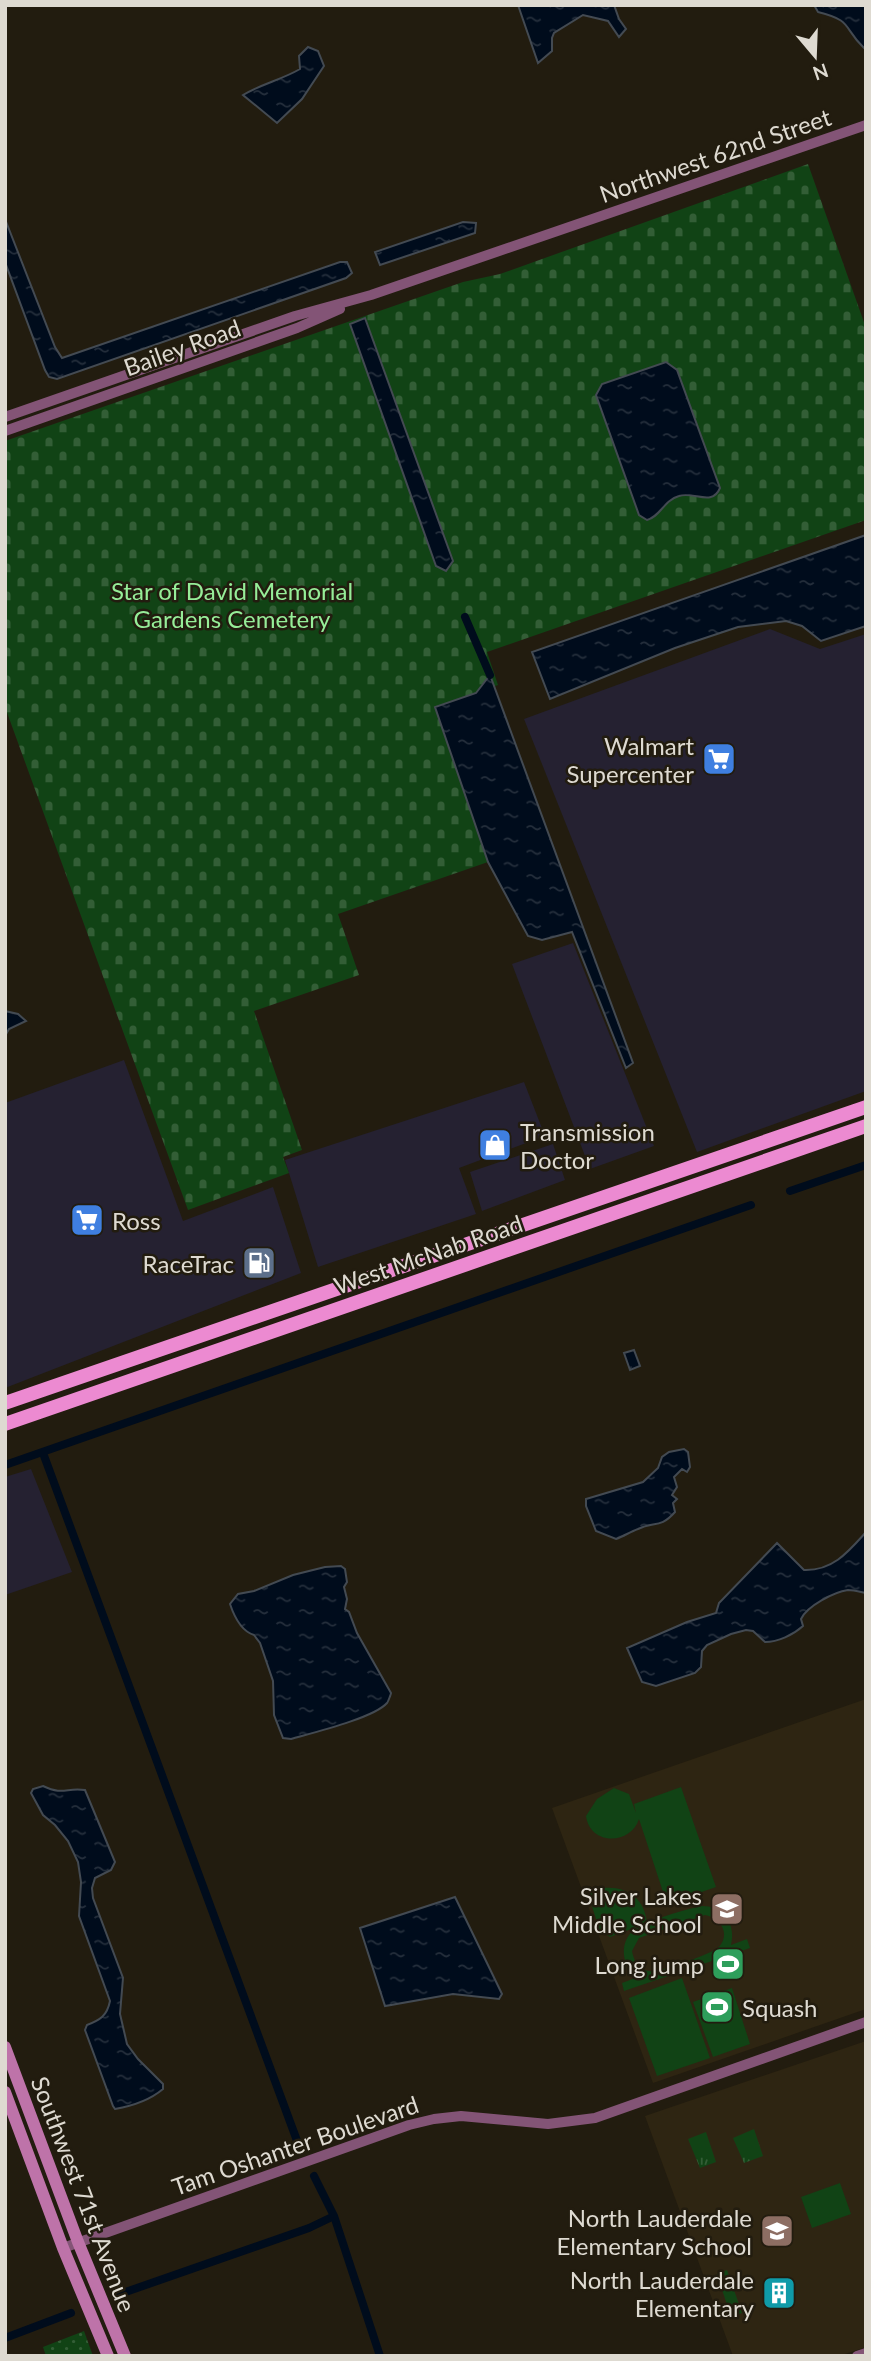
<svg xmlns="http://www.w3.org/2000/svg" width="871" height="2361" viewBox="0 0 871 2361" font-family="Lato,sans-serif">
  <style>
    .commercial { fill: #252131 }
    .built { fill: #2e2512 }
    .grass { fill: url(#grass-dots) }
    .cemetery { fill: url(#cemetery-stones) }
    .park { fill: url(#park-tufts) }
    .pitch { fill: #114315; fill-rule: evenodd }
    .water { fill: url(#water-ripples); stroke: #434a52; stroke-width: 2 }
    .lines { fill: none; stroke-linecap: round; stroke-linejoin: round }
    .canal { stroke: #000c1c; stroke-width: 8 }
    .tertiary { stroke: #835476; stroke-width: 10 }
    .secondary { stroke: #be73a9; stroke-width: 12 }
    .primary { stroke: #ec8ad1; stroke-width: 14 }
    .labels { text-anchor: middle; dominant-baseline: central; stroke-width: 5; stroke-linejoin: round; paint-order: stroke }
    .street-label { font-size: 24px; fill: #dedad1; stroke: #221c0f }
    .park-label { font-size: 24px; fill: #96ed98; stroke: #221c0f }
    .poi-label { font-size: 24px; fill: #dedad1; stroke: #221c0f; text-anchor: end }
  </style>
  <defs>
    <pattern id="grass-dots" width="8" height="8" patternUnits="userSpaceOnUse" patternTransform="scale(1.75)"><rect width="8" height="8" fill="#114315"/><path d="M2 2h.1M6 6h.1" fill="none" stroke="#335e36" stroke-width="1.8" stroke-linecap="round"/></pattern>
    <pattern id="cemetery-stones" width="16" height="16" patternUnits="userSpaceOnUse" patternTransform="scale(1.75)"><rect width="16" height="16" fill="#114315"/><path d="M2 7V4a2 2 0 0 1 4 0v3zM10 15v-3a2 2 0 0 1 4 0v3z" fill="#335e36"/></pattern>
    <pattern id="park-tufts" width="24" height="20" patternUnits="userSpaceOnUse" patternTransform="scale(1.75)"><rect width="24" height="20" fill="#114315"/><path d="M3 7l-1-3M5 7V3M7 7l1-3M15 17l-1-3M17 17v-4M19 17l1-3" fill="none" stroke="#335e36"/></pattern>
    <pattern id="water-ripples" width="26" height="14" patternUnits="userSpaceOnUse" patternTransform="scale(1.75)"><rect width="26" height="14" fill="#000c1c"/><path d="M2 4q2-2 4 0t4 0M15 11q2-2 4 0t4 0" fill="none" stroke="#252f3c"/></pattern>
  </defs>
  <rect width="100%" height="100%" fill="#221c0f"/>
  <!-- commercial -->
  <path class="commercial" d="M770,629L820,649L866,634V1091L697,1152L524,719Z
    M573,943L654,1146L590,1169L512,964Z
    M124,1060L183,1221L273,1187L301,1273L5,1388V1103Z
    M524,1082L545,1136L459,1168L476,1214L318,1267L285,1160Z
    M553,1144L565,1180L482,1211L470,1172Z
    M31,1469L72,1572L5,1595V1477Z"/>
  <!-- built -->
  <path class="built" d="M866,1699V2009L653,2083L552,1808Z
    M866,2041V2347L839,2356H733L645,2116Z"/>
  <!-- grass -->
  <path class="grass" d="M84,2331L93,2356H46L43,2347Z"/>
  <!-- cemetery -->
  <path class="cemetery" d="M808,164L866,328V520L487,652L498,685L435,707L488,862L338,914L359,975L254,1011L302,1150L283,1157L289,1173L188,1210L5,707V441L463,282L500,274Z"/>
  <!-- park -->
  <path class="park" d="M754,2129L763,2156L744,2163L733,2138Z
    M706,2132L716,2162L700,2168L688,2139Z
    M727,2270L742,2313L731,2317L717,2274Z"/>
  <!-- pitch -->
  <path class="pitch" d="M681,1787L716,1887L667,1904L639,1819C631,1845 590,1846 586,1816L597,1799L614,1788L629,1794L636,1813L634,1804Z
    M604,1888C627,1886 645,1899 647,1923L610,1937L600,1931L588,1894Z
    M702,1906C724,1906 736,1923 731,1945L747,1939L750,1948L624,1991L622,1983L638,1977C630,1971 625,1966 624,1955C623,1946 626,1936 634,1930C645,1921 687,1909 702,1906ZM705,1915C720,1918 731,1933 719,1947C712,1954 658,1973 648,1971C638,1969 634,1961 632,1951L639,1938Z
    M682,1978L710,2058L657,2076L629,1998Z
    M732,1988L750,2044L713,2057L693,2002Z
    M840,2183L851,2214L812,2228L801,2197Z"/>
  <!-- water -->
  <path class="water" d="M518,5H614L619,19L626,29L619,37L608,21L583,15L554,33L552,38V51L538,63Z
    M814,5H866V47L864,48C842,27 854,21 818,12Z
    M308,47L318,51L324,66L302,99L277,123L243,95C261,84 281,80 300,69L299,56Z
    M5,219L55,347L62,358L340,262H347L352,273L346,278L57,379L49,377L45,370L5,262Z
    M463,222L476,223L475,233L380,265L375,252Z
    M365,318L453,561L446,571L436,566L350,324Z
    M666,362L677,370L720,488C712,507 694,491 679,496C664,500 660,517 647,520L639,515L596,395L602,384Z
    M866,535V626L821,641L802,626L786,621L738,627L675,648L550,699L532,652Z
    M490,675L633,1063L626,1068L572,932L542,940L528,936L488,862L435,707L476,693Z
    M5,1011L18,1014L26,1021L9,1029L5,1036Z
    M634,1350L640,1366L630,1370L624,1353Z
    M684,1449L688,1452L690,1467L687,1472L682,1469L674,1477L677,1487L672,1495L677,1499L673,1503L675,1512C660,1529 654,1521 638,1529C630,1532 624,1536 616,1539L596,1531L586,1506V1499L643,1482L658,1468L662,1457L669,1452Z
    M866,1532V1593C861,1592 854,1590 848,1590C834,1592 807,1606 801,1619L803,1626C793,1635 778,1642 765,1642L753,1631L746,1630L731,1634L707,1645L702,1651L701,1667L695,1673L656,1686L642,1682L627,1648L687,1622L716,1613L719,1603L777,1543L804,1570C833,1571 849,1551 866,1532Z
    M341,1566L345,1569L347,1582L344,1587L347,1599L345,1609L349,1612L357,1633L391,1693C391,1694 388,1702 387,1703C374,1718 312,1733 291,1739L283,1738L274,1715L273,1681L260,1643L254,1635C241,1631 234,1616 230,1604L238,1594L254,1591L293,1575L325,1567Z
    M43,1786C64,1796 66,1787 85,1790L115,1862L111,1870L95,1878L92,1888L93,1898L123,1978L120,2014L127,2044L138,2059L163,2084V2089C150,2100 132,2106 115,2109L113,2106L85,2030L87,2025C100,2020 107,2016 110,2001L79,1916L81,1882L78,1862L68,1841L55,1825L43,1815L31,1793L33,1789Z
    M455,1897L502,1994L499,1999L453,1994L385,2006L360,1928Z"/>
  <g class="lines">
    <!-- canal -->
    <path class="canal" d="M465,617L490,675
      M790,1191L866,1165
      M43,1453L299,2146
      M5,1465L751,1205
      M334,2216L380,2356
      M117,2295L309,2228L334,2216L314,2176
      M5,2338L71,2313"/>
    <!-- tertiary -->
    <path class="tertiary" d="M5,417L295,316L371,295L866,125
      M5,431L297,328L340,309
      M63,2248L409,2125L434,2119L461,2116L548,2124L595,2118L866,2022
      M857,2356L866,2353"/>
    <!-- secondary -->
    <path class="secondary" d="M5,2047L78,2242L125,2356
      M5,2092L63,2248L108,2356"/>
    <!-- primary -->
    <path class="primary" d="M5,1403L866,1107
      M5,1424L866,1126"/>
  </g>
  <!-- icons -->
  <defs>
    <symbol id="supermarket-square" viewBox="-11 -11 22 22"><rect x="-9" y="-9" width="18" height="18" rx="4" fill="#3f7fe0" stroke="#221c0f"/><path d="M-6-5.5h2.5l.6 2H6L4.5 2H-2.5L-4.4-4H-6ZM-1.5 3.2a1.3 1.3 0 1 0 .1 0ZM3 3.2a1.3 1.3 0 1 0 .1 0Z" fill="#fff"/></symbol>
    <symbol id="shop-square" viewBox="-11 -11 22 22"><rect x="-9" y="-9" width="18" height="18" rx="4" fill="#3f7fe0" stroke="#221c0f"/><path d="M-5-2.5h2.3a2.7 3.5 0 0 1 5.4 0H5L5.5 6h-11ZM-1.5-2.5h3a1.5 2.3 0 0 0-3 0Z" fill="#fff"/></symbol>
    <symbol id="fuel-square" viewBox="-11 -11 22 22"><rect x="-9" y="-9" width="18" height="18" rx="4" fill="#5c6f8a" stroke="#221c0f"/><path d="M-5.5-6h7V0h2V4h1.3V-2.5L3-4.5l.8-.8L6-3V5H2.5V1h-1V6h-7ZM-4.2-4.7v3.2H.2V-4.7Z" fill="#fff"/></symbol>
    <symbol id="school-square" viewBox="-11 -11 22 22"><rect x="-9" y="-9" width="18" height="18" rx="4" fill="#8d6e63" stroke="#221c0f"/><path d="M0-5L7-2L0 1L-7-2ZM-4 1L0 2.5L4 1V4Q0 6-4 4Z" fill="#fff"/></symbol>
    <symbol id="stadium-square" viewBox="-11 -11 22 22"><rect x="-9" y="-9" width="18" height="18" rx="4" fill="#2e9e5b" stroke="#221c0f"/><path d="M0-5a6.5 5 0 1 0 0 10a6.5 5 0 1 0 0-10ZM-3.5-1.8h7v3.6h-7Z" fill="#fff"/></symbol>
    <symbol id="building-square" viewBox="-11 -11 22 22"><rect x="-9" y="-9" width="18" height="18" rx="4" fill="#0f9aa8" stroke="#221c0f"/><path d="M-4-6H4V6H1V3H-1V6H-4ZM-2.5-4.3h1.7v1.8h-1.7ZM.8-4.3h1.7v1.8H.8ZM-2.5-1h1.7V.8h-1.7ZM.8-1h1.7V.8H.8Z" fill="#fff"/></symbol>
  </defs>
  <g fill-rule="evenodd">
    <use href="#supermarket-square" x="700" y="740" width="38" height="38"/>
    <use href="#shop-square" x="476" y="1126" width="38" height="38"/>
    <use href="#supermarket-square" x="68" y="1201" width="38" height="38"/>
    <use href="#fuel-square" x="240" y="1244" width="38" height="38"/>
    <use href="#school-square" x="708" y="1890" width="38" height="38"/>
    <use href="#stadium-square" x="709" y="1945" width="38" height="38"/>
    <use href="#stadium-square" x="698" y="1988" width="38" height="38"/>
    <use href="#school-square" x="758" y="2212" width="38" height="38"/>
    <use href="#building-square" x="760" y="2274" width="38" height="38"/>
  </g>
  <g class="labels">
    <!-- street labels -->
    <g class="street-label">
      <text transform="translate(715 155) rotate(-19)">Northwest 62nd Street</text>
      <text transform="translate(182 347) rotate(-20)">Bailey Road</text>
      <text transform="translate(428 1254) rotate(-19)">West McNab Road</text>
      <text transform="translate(295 2145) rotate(-19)">Tam Oshanter Boulevard</text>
      <text transform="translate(84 2194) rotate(69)">Southwest 71st Avenue</text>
    </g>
    <!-- park labels -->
    <g class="park-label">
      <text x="232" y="590">Star of David Memorial<tspan x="232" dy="28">Gardens Cemetery</tspan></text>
    </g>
    <!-- poi labels -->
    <g class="poi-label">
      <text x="694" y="745">Walmart<tspan x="694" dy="28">Supercenter</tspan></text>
      <text x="520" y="1131" text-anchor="start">Transmission<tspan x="520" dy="28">Doctor</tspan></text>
      <text x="112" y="1220" text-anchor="start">Ross</text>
      <text x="234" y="1263">RaceTrac</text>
      <text x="702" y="1895">Silver Lakes<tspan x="702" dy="28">Middle School</tspan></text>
      <text x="704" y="1964">Long jump</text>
      <text x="742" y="2007" text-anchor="start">Squash</text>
      <text x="752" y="2217">North Lauderdale<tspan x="752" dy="28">Elementary School</tspan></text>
      <text x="754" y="2279">North Lauderdale<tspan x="754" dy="28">Elementary</tspan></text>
    </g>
  </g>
  <!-- border -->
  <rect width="871" height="2361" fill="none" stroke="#dedad1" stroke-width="14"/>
  <!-- north arrow -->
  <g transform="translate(815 56) rotate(161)" stroke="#221c0f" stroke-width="5" paint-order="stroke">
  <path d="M0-5L12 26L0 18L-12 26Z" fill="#dedad1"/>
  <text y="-10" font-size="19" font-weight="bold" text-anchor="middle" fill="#dedad1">N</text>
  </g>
</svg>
